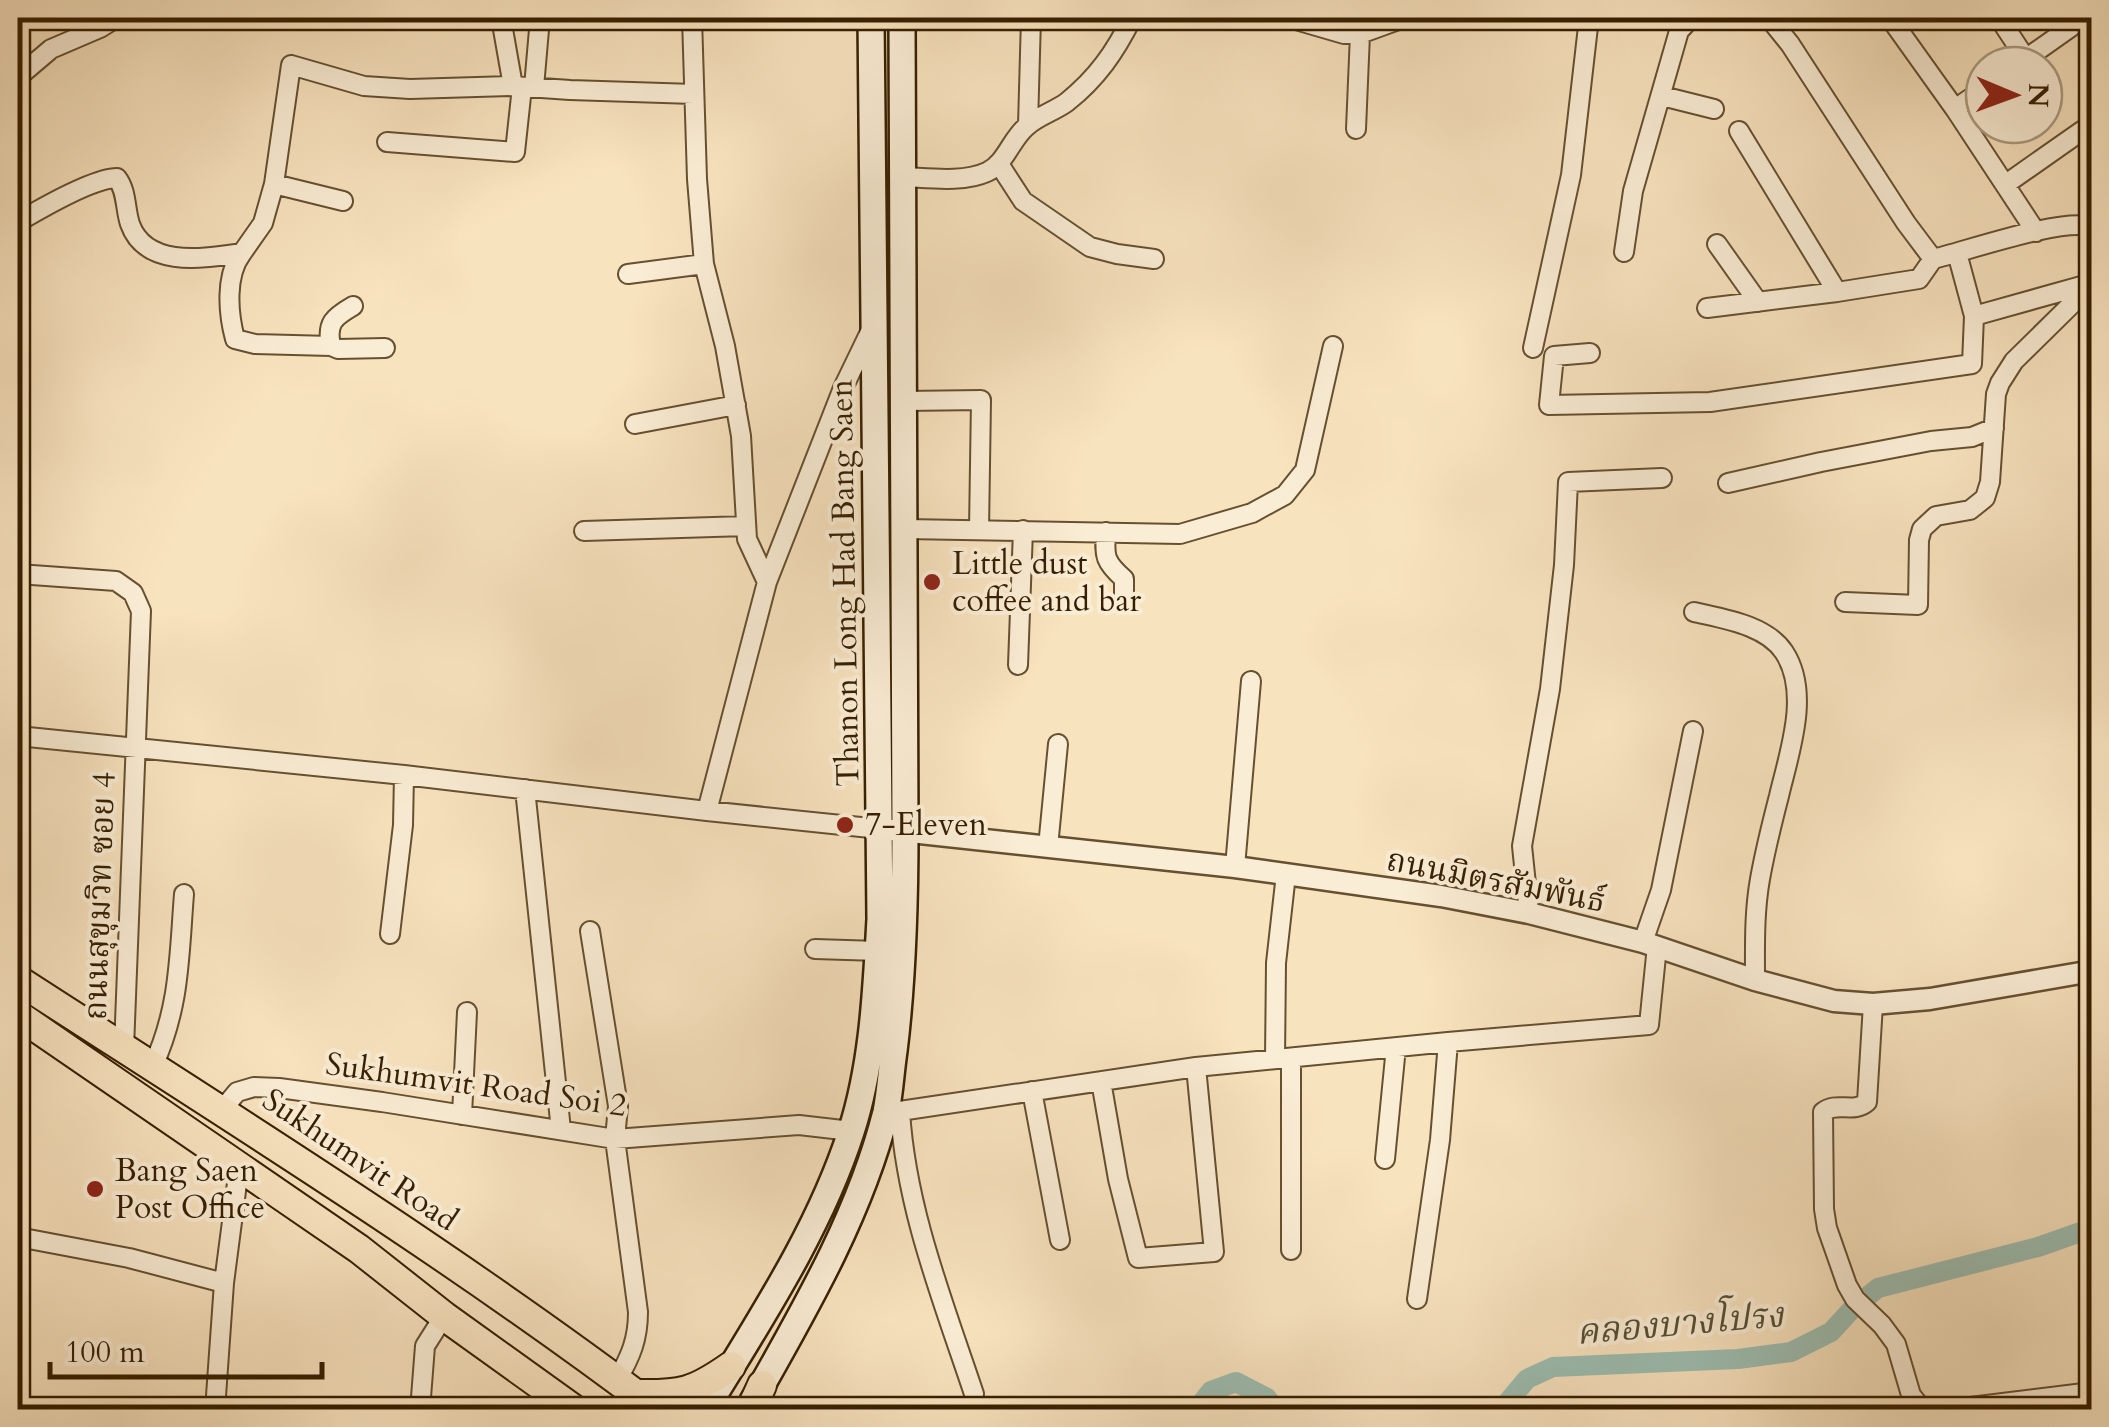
<svg xmlns="http://www.w3.org/2000/svg" width="2109" height="1427" viewBox="0 0 2109 1427" font-family="Cardo,'Noto Serif Thai',serif">
  <style>
    .lines { fill: none; stroke-linecap: round; stroke-linejoin: round }
    .canal { stroke: #9dbeb2; stroke-width: 20 }
    .minor-casing { stroke: #665030; stroke-width: 22 }
    .tertiary-casing { stroke: #665030; stroke-width: 25 }
    .secondary-casing { stroke: #361f00; stroke-width: 30 }
    .primary-casing { stroke: #361f00; stroke-width: 32 }
    .minor { stroke: #faedd5; stroke-width: 18 }
    .tertiary { stroke: #faedd5; stroke-width: 20 }
    .secondary { stroke: #faedd5; stroke-width: 25 }
    .primary { stroke: #f8e3bf; stroke-width: 28 }
    .poi-dot { fill: #8f2418; stroke: #faedd5; stroke-width: 4 }
    .labels { text-anchor: middle; dominant-baseline: central; stroke-width: 8; stroke-linejoin: round; paint-order: stroke }
    .poi-label { font-size: 32px; fill: #361f00; stroke: #faedd5; text-anchor: start }
    .street-label { font-size: 32px; fill: #361f00; stroke: #faedd5 }
    .water-label { font-size: 35px; font-style: italic; fill: #554f35; stroke: #faedd5 }
  </style>
  <rect width="100%" height="100%" fill="#f8e3bf"/>
  <filter id="stains"><feTurbulence type="fractalNoise" baseFrequency=".002" numOctaves="4"/><feColorMatrix values="0 0 0 0 .2 0 0 0 0 .09 0 0 0 0 .02 0 0 0 .5 -.17"/></filter>
  <radialGradient id="worn" r=".72"><stop offset=".6" stop-color="#630" stop-opacity="0"/><stop offset="1" stop-color="#630" stop-opacity=".3"/></radialGradient>
  <g class="lines">
    <!-- canal -->
    <path class="canal" d="M1196,1410L1211,1391L1236,1382L1267,1398L1276,1410
      M1501,1410L1527,1379L1553,1367L1738,1359L1791,1352L1831,1332L1853,1308L1878,1288L2038,1247L2092,1228"/>
    <defs>
      <path id="minor" d="M501,18L513,86
        M692,18L697,179L704,264L725,346L741,436L747,539L767,582
        M1289,18L1344,34H1360L1404,18
        M1769,18L1790,44L1906,223L1933,259C1967,251 2063,217 2092,227
        M1890,18L1955,109L2036,232
        M1999,18L2026,59
        M2017,65L2071,27
        M18,77L51,49L100,28L116,18
        M534,87L540,18
        M1662,96L1714,109
        M1955,109L1984,89
        M1028,125L1031,18
        M1356,129L1360,34
        M1739,131L1837,292
        M387,142L515,152L522,87
        M999,164L1023,201L1090,247L1117,254L1154,259
        M903,177C929,178 963,183 987,172C1006,163 1011,139 1027,126C1038,116 1055,111 1067,102C1097,78 1115,52 1132,18
        M274,184L343,201
        M2006,184L2083,130
        M18,222C40,209 93,178 117,178C127,191 125,209 130,224C146,269 205,258 242,253L263,223L274,184L291,65L364,86L410,89L513,86L570,90L694,94
        M1717,244L1758,302
        M1624,252L1633,191L1679,31L1691,18
        M242,253C225,275 228,313 235,339L255,344L331,346
        M628,274L704,264
        M353,306C334,317 326,323 331,346L338,349L385,348
        M1707,308L1837,292L1919,279L1933,259
        M1974,316L2092,283
        M1533,348L1571,175L1589,18
        M1590,353L1554,356L1549,405L1710,402L1972,364L1974,316L1957,253
        M905,401L981,400L979,530
        M635,424L736,405
        M1728,483L1821,462L1931,441L1972,437L1994,428
        M906,529L1180,534L1252,513L1285,495L1305,470L1333,346
        M584,531L746,526
        M1106,532C1104,557 1105,562 1124,579V596
        M18,574L116,581L133,593L141,611L124,1048
        M1845,602L1918,605L1919,540L1922,529L1936,516L1970,510L1985,498L1990,482L1996,394L2000,383L2014,361L2077,299L2092,294
        M1694,612C1724,619 1766,625 1784,652C1811,693 1789,753 1779,796C1772,823 1765,851 1760,879C1754,913 1755,946 1755,980
        M1018,665L1023,530
        M18,736L404,775L707,811L880,829
        M525,789L561,1130
        M707,811L767,582L843,388L871,330
        M1048,847L1058,744
        M1235,867L1251,681
        M1529,913L1522,846L1550,689L1564,565L1568,482L1662,478
        M590,931L618,1106L615,1139L638,1312C638,1339 631,1356 617,1380
        M390,934L403,825L404,775
        M1643,942L1661,890L1693,731
        M815,949L878,951
        M1873,1004L1867,1102C1854,1114 1836,1101 1823,1112L1824,1209L1827,1228L1847,1285L1855,1299L1882,1325L1896,1344L1911,1395L1923,1410
        M1291,1058V1250
        M1275,1059L1276,963L1286,874
        M153,1066C180,1007 179,957 184,894
        M1101,1081L1118,1179L1138,1258L1214,1252L1196,1067
        M1032,1091L1060,1240
        M886,1109L900,1111L1196,1067L1448,1042L1649,1025L1657,946
        M222,1110L237,1092L254,1087L279,1088L382,1102L615,1139L799,1125L851,1131
        M900,1111C906,1209 943,1301 974,1394
        M462,1115L467,1012
        M1385,1159L1396,1047
        M18,1237L129,1258L224,1283
        M1417,1299L1440,1140L1448,1042
        M215,1410L224,1283L239,1168
        M420,1410L425,1346L444,1316
        M1755,1410V1408
        M1946,1410L2092,1392"/>
      <path id="tertiary" d="M892,830L1235,867L1441,896L1529,913L1643,942L1755,980L1834,1001L1873,1004L1930,999L2092,971"/>
      <path id="secondary" d="M753,1401C805,1309 860,1215 886,1112C890,1092 891,1071 894,1051C903,978 905,905 905,831L902,18
        M705,1410C759,1321 819,1231 851,1132C873,1064 876,990 880,919L871,18"/>
      <path id="primary" d="M18,980C233,1119 452,1255 657,1410
        M18,1015L359,1249L444,1316L575,1410
        M636,1394C682,1395 694,1392 731,1366
        M751,1410L762,1385"/>
    </defs>
    <!-- minor casing -->
    <use href="#minor" class="minor-casing"/>
    <!-- tertiary casing -->
    <use href="#tertiary" class="tertiary-casing"/>
    <!-- secondary casing -->
    <use href="#secondary" class="secondary-casing"/>
    <!-- primary casing -->
    <use href="#primary" class="primary-casing"/>
    <!-- minor -->
    <use href="#minor" class="minor"/>
    <!-- tertiary -->
    <use href="#tertiary" class="tertiary"/>
    <!-- secondary -->
    <use href="#secondary" class="secondary"/>
    <!-- primary -->
    <use href="#primary" class="primary"/>
  </g>
  <!-- markers -->
  <g class="poi-dot">
    <circle cx="932" cy="582" r="10"/>
    <circle cx="845" cy="825" r="10"/>
    <circle cx="95" cy="1189" r="10"/>
  </g>
  <g class="labels">
    <!-- poi labels -->
    <g class="poi-label">
      <text x="952" y="564">Little dust<tspan x="952" dy="37">coffee and bar</tspan></text>
      <text x="865" y="825">7-Eleven</text>
      <text x="115" y="1171">Bang Saen<tspan x="115" dy="37">Post Office</tspan></text>
    </g>
    <!-- street labels -->
    <g class="street-label">
      <text transform="translate(845 583) rotate(-91)">Thanon Long Had Bang Saen</text>
      <text transform="translate(1496 881) rotate(11)">ถนนมิตรสัมพันธ์</text>
      <text transform="translate(100 896) rotate(-88)">ถนนสุขุมวิท ซอย 4</text>
      <text transform="translate(476 1085) rotate(8)">Sukhumvit Road Soi 2</text>
      <text transform="translate(360 1160) rotate(34)">Sukhumvit Road</text>
    </g>
    <!-- water labels -->
    <g class="water-label">
      <text transform="translate(1680 1324) rotate(-5)">คลองบางโปรง</text>
    </g>
  </g>
  <!-- margin -->
  <rect width="2109" height="1427" fill="none" stroke="#f8e3bf" stroke-width="60"/>
  <rect x="20" y="20" width="2069" height="1387" fill="none" stroke="#361f00" stroke-width="5"/>
  <rect x="30" y="30" width="2049" height="1367" fill="none" stroke="#361f00" stroke-width="2.5"/>
  <!-- north arrow -->
  <g transform="translate(2014 95) rotate(91)"><circle r="48" fill="#faedd5" stroke="#ac9b80" stroke-width="2.5"/>
  <path d="M0-8L18 38L0 25L-18 38Z" fill="#8f2418"/>
  <text y="-15" font-size="28" font-weight="bold" text-anchor="middle" fill="#361f00">N</text>
  </g>
  <!-- scale -->
  <path d="M50 1362v15h272v-15" fill="none" stroke="#361f00" stroke-width="5"/>
  <text x="65" y="1362" font-size="30" fill="#361f00" stroke="#faedd5" stroke-width="8" paint-order="stroke">100 m</text>
  <rect width="100%" height="100%" filter="url(#stains)"/>
  <rect width="100%" height="100%" fill="url(#worn)"/>
</svg>
